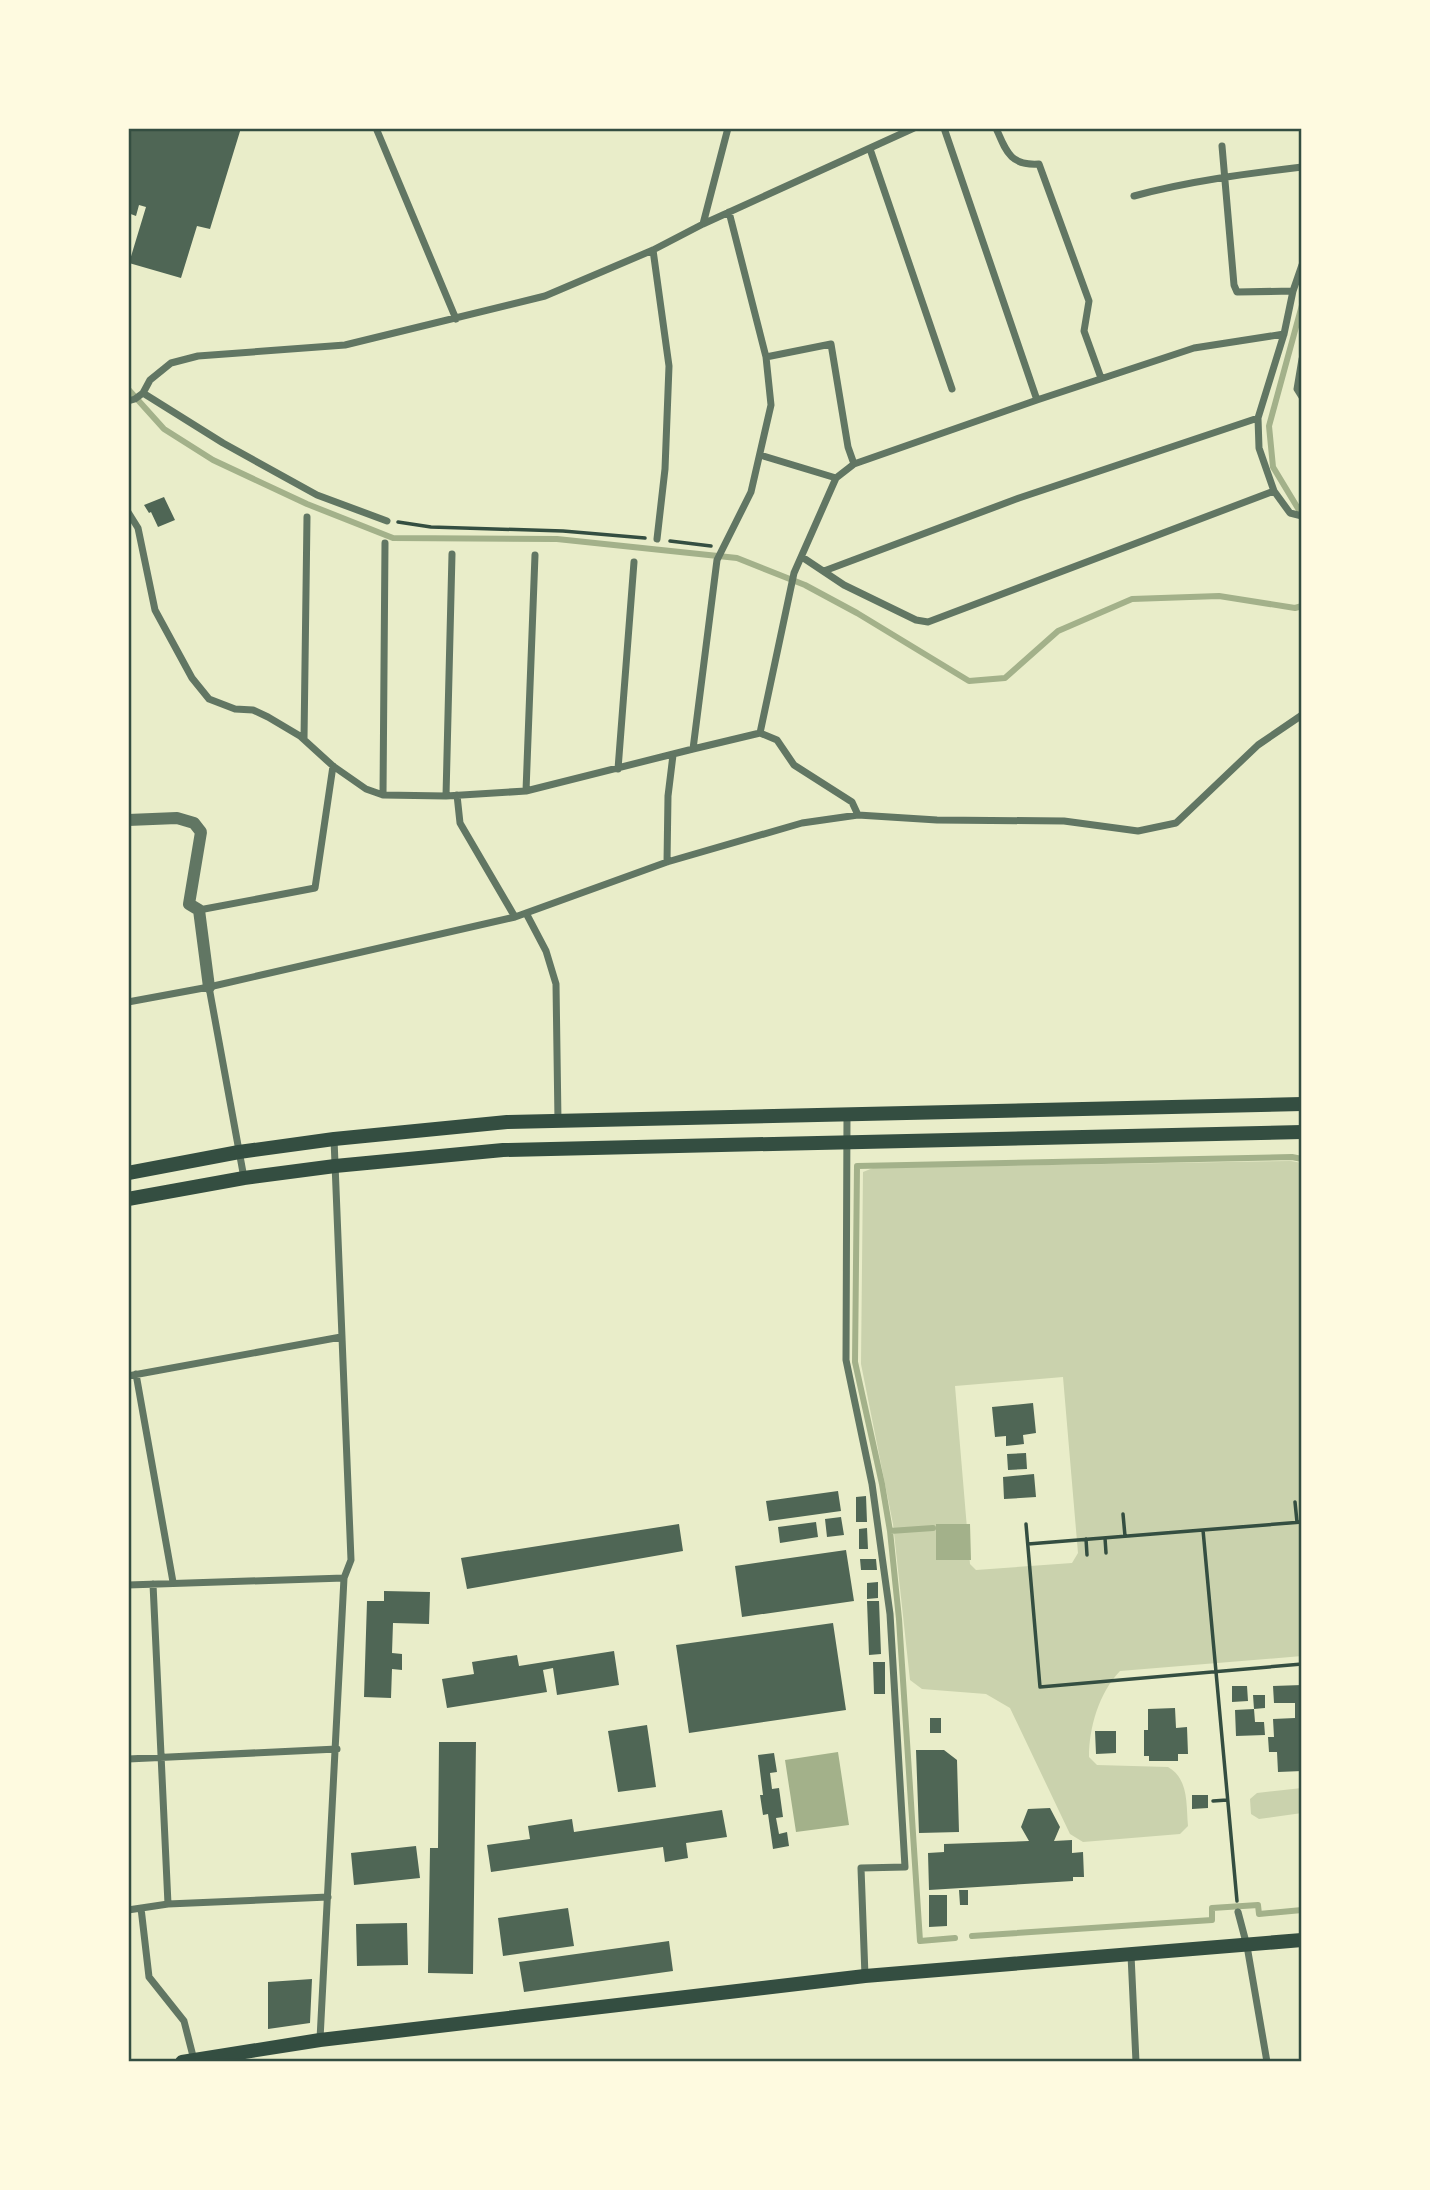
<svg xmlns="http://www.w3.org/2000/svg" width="1430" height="2190" viewBox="0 0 1430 2190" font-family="Inter,sans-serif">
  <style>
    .green { fill: #cad2ad; fill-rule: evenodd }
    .water { fill: #a3b18a }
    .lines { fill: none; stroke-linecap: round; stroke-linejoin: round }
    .stream { stroke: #a3b18a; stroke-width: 6 }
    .building { fill: #4f6655 }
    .path { stroke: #344e41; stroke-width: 3.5 }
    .minor { stroke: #617663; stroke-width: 7 }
    .tertiary { stroke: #617663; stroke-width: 12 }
    .secondary { stroke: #344e41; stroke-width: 14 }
    .neatline { fill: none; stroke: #344e41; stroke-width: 2.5 }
  </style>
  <rect width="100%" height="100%" fill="#e9edc9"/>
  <!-- green -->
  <path class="green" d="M1291,1161L1302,1163V1656L1120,1671C1099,1693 1089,1727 1089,1757L1097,1765L1168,1767C1189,1779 1186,1804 1188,1826L1180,1834L1083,1842L1070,1834L1010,1708L986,1694L922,1689L910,1680L893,1524L861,1364L863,1172L873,1168ZM1063,1377L1078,1553L1072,1563L976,1570L970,1564L955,1386Z
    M1302,1788V1813L1259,1819L1251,1814L1250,1799L1257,1793Z"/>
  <!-- water -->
  <path class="water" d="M936,1524H970L971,1560H936Z
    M838,1752L849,1825L796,1832L785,1760Z"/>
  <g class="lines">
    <!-- stream -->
    <path class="stream" d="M1302,305L1269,426L1273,467L1302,515
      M128,389L164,429L213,460L307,504L393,538L557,539L737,558L805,585L857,613L969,681L1005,678L1058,631L1132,599L1219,596L1295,608L1302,606
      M933,1528L890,1531L899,1619L920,1941L955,1938
      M890,1531L882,1484L855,1362L857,1166L1292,1157L1302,1159
      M972,1936L1212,1920V1908L1258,1905L1259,1914L1302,1910"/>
  </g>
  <!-- building -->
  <path class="building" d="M128,128H241L210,229L197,226L181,278L129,263L146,207L139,205L136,216L128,213Z
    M164,497L175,520L158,527L151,512L149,513L144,505Z
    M1033,1403L1036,1433L1023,1435L1024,1444L1006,1446V1436L995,1437L992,1407Z
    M1026,1453L1027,1469L1008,1470L1007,1454Z
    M1034,1474L1036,1497L1004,1499L1003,1477Z
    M838,1491L841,1511L769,1521L766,1501Z
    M866,1496L867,1522H856V1497Z
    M841,1517L844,1535L827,1537L825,1519Z
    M816,1522L818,1537L780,1543L778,1527Z
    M679,1524L683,1551L467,1589L461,1558Z
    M867,1528L868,1549H859V1529Z
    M846,1550L854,1601L742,1617L735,1566Z
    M860,1559H876L877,1570H861Z
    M878,1582V1598L867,1599V1583Z
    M384,1591L430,1592L429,1624L393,1623L392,1653L402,1654V1670L392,1669L391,1698L364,1697L367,1601H384Z
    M867,1601H879L881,1654L869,1655Z
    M833,1623L846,1710L689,1733L676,1645Z
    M614,1651L619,1685L557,1695L553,1668L543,1670L547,1692L447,1708L442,1679L474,1674L472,1662L517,1655L519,1666Z
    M873,1662H885V1694H874Z
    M1302,1685V1771L1278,1772L1277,1752H1269L1268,1737H1274L1273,1719L1295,1718V1703H1274L1273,1686Z
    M1232,1686H1247L1248,1701L1232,1702Z
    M1253,1695H1265V1708L1254,1709Z
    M1175,1708L1176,1728L1187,1727L1188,1754H1178V1761H1149V1756H1144V1730H1148V1709Z
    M1254,1709L1255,1722H1264L1265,1735L1236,1736L1235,1710Z
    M930,1718H941V1733H930Z
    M647,1725L656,1787L618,1792L608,1731Z
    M1095,1731H1116V1753L1096,1754Z
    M439,1742H476L473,1974L428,1973L430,1848H438Z
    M916,1750H944L957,1760L959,1832L919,1833Z
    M774,1753L777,1772L770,1773L772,1789L779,1788L783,1817L776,1818L779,1834L787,1832L789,1846L773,1849L768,1814L763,1815L760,1795H763L758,1755Z
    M1192,1795H1208V1808L1192,1809Z
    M1050,1808L1060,1827L1054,1841L1072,1840V1853L1083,1852L1084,1877H1073V1881L929,1890L928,1853L944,1852V1844L1029,1841L1021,1827L1028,1809Z
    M722,1810L727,1837L686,1843L688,1858L665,1862L663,1847L491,1872L487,1845L530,1839L528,1826L572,1819L574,1832Z
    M416,1846L420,1878L354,1885L351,1853Z
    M959,1890H968V1905H960Z
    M929,1895H947V1926L929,1927Z
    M568,1908L574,1946L503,1956L498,1918Z
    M407,1923L408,1965L357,1966L356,1924Z
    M669,1941L673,1971L524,1992L519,1962Z
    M312,1979L310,2023L268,2029V1982Z"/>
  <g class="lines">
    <!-- path -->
    <path class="path" d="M398,522L431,527L563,531L645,538
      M670,541L711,546
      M1295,1502L1297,1522
      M1123,1514L1125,1536
      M1026,1524L1040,1687L1302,1664
      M1203,1530L1237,1901
      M1105,1538L1106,1553
      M1086,1539L1087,1555
      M1028,1544L1302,1522
      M1213,1801L1227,1800"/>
    <!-- minor -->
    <path class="minor" d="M376,128L456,319
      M996,128C1006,151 1010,166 1039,164L1089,301L1084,331L1101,378
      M1222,146L1234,285L1237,292L1293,291L1284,334L1258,418
      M870,149L952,389
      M1134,196C1189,181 1245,174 1302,167
      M703,224L728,128
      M653,250L669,366L665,469L657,539
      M1293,291L1302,265
      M1302,359L1297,389L1302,397
      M143,393L223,443L317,495L387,521
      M1037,400L1194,348L1284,334
      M128,401L135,399L143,393L150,380L171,363L198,356L345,345L545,296L653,250L703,224L914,128
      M760,455L836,478
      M854,464L1037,400L944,128
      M128,512L138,528L155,610L192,678L209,699L235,709L253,710L268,717L300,736L333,766L366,789L383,795L446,796L526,791L693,749L717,560L751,492L771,405L766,357L729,212
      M802,557L844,585L916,620L928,622L1274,491L1290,513L1302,516
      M824,571L1019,498L1258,418L1259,448L1274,491
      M760,733L794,573L836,478L854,464L848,447L831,344L766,357
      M304,739L307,517
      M693,749L760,733L777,740L794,765L852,802L858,815
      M618,769L634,562
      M526,791L535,555
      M383,795L385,543
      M457,795L460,823L515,917
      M446,796L452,554
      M667,862L668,796L673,755
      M199,910L315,888L333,766
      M526,913L546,951L556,984L558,1121
      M209,987L244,1178
      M128,1002L209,987L515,917L667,862L802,823L858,815L937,820L1064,821L1138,831L1176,823L1258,745L1302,715
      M847,1115L846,1360L872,1484L890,1614L905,1867L861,1868L865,1976
      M136,1374L173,1582
      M128,1376L341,1337
      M153,1584L168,1904
      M128,1585L344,1578
      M128,1759L337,1749
      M141,1908L149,1977L184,2021L194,2060
      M128,1910L168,1904L328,1897
      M1238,1912L1247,1946L1267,2062
      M1131,1955L1136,2062
      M320,2039L344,1578L351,1560L334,1139"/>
    <!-- tertiary -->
    <path class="tertiary" d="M128,820L177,818L194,823L201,832L189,904L199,910L209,987"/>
    <!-- secondary -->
    <path class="secondary" d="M128,1173L239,1152L334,1139L507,1122L1302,1104
      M128,1199L244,1178L335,1166L503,1150L1302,1132
      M182,2062L320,2040L865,1976L1302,1940"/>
  </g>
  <!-- border -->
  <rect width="1430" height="2190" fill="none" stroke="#fefae0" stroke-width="259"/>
  <rect x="130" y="130" width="1170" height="1930" class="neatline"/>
</svg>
